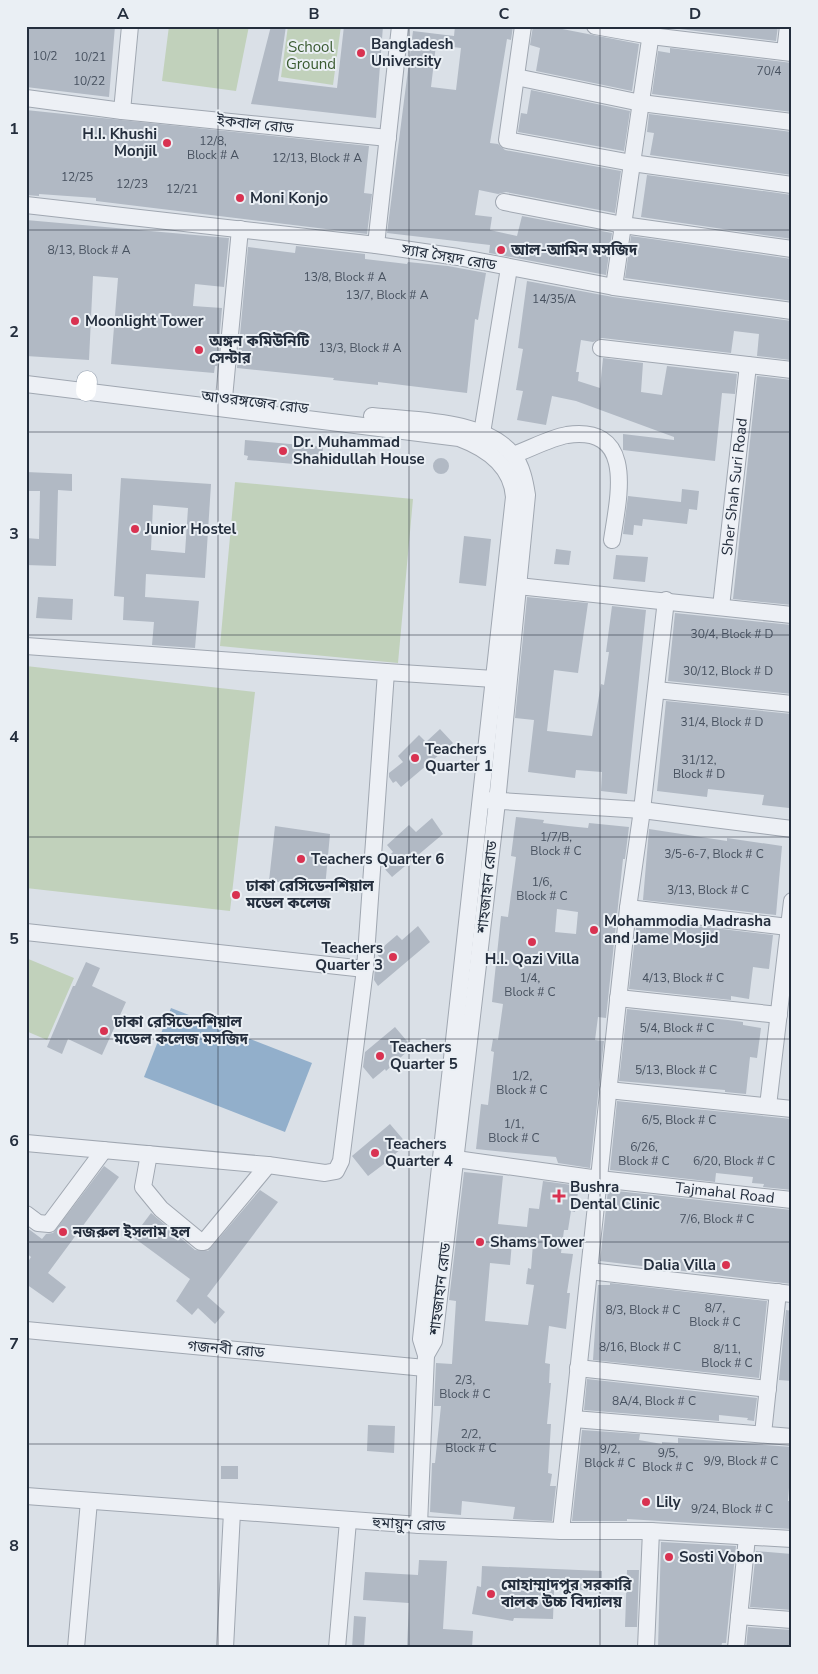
<svg xmlns="http://www.w3.org/2000/svg" width="818" height="1674" viewBox="0 0 818 1674" font-family="'Nunito Sans','Noto Sans Bengali',sans-serif">
  <style>
    .green { fill: #c1d1bb }
    .water { fill: #92afcb }
    .building { fill: #b1b9c4; fill-rule: evenodd }
    .lines { fill: none; stroke-linecap: round; stroke-linejoin: round }
    .minor-casing { stroke: #a0a7b1; stroke-width: 18 }
    .major-casing { stroke: #99a4b3; stroke-width: 21 }
    .minor { stroke: #edf0f5; stroke-width: 16 }
    .major { stroke: #fff; stroke-width: 20 }
    .grid { fill: none; stroke: #242e3d; stroke-width: 1; stroke-opacity: 0.55 }
    .poi-dot { fill: #d93251; stroke: #eaeff4; stroke-width: 2 }
    .labels { text-anchor: middle; dominant-baseline: central; stroke-width: 4; stroke-linejoin: round; paint-order: stroke }
    .number-label { font-size: 12px; fill: #47515f }
    .poi-label { font-size: 15px; font-weight: bold; fill: #242e3d; stroke: #eaeff4; text-anchor: start }
    .park-label { font-size: 15px; fill: #395a30; stroke: #eaeff4 }
    .street-label { font-size: 15px; fill: #242e3d; stroke: #eaeff4 }
    .neatline { fill: none; stroke: #242e3d; stroke-width: 2 }
    .grid-label { font-size: 16px; text-anchor: middle; font-weight: bold; fill: #242e3d }
  </style>
  <rect width="100%" height="100%" fill="#dae0e7"/>
  <!-- green -->
  <path class="green" d="M169,26H249L236,91L162,81Z
    M288,26H341L333,85L281,77Z
    M235,482L413,499L398,663L220,646Z
    M26,666L255,692L230,911L26,888Z
    M26,958L74,978L47,1040L26,1031Z"/>
  <!-- water -->
  <path class="water" d="M171,1008L312,1063L285,1132L144,1077Z"/>
  <!-- building -->
  <path class="building" d="M26,26H115L109,97L26,87Z
    M271,26H286L278,81L337,88L344,26H383L376,118L251,104Z
    M455,26H513L511,40L507,39L490,143L498,144L505,150L621,171L615,213L506,192L498,194L479,190L475,215L492,217L490,230L517,236L522,216L612,233L606,275L489,253L490,245L387,233L413,31L454,36ZM436,45L461,48L456,90L431,87Z
    M533,26H547L639,44L632,91L536,71L540,48L530,45Z
    M672,26H778L776,41L672,28Z
    M670,48L792,63V112L652,94L658,51L670,53Z
    M531,90L630,111L624,151L518,132L521,113L527,114Z
    M26,110L369,146L364,193L372,194L367,234L96,201V198L39,194V196L26,195Z
    M649,114L792,132V175L650,155L654,133L647,132Z
    M647,175L792,195L790,217H792V239L641,217Z
    M26,220L229,238L224,287L195,284L193,306L222,308L217,366H215L214,373L111,364L118,278L93,276L89,360L26,356Z
    M631,236L792,259V301L625,278Z
    M296,246L365,254V259L407,264L408,262L448,266L486,273L478,320L475,319L467,393L378,382V385L333,380L334,378L237,368L248,247L295,253Z
    M527,281L613,297L792,321L790,360L757,356L759,334L734,331L731,353L602,338L593,342L581,340L576,372H579L578,381L600,388L603,358L643,363L641,392L662,395L667,366L737,374L735,394L722,393L715,461L623,450V434L674,440V437L576,401L552,396L546,425L517,420L523,391L516,390L523,349L518,348Z
    M757,376L792,380V605L733,599Z
    M245,440L323,447L322,462H318L317,466L247,460L248,456L244,455Z
    M433 466a8 8 0 1 1 16 0a8 8 0 1 1-16 0Z
    M26,472L72,474V491L58,490L56,566L26,565V538L39,539L40,491H26Z
    M121,478L211,484L205,578L146,574L145,597L199,601L195,648L152,645L154,622L123,620L124,597L114,596ZM153,505L188,508L185,553L151,550Z
    M682,489L699,491L697,510L689,509L687,524L643,519L642,526L634,525L633,535L623,534L628,496L681,502Z
    M464,536L491,539L486,586L459,583Z
    M556,549L571,551L569,565L554,564Z
    M616,555L648,557L645,582L613,579Z
    M38,597L73,599L72,620L36,618Z
    M527,597L588,603L578,673L554,670L547,731L592,736L601,684L604,685L609,652H606L612,606L646,610L627,794L601,791L602,772L576,770L575,778L528,772L534,720L515,718Z
    M675,613L792,625V694L668,681Z
    M666,701L792,714V788L789,808L762,805L764,795L708,789L707,797L657,791Z
    M440,729L453,743L401,787L396,781L393,783L389,777V773L403,762L398,756L419,735L426,742Z
    M516,817L544,820L543,823L568,826L588,828L589,823L629,827L625,859H623L606,1018L598,1017L595,1040L604,1041L590,1168L558,1163L556,1157L476,1149L481,1104L488,1105L494,1052L491,1051L493,1039L498,1040L503,1004L492,1002L501,916L508,917L516,857L511,856ZM557,909L578,912L576,934L555,932Z
    M432,818L443,834L392,877L382,866L383,861L393,852L387,845L409,825L416,832Z
    M275,826L330,834L325,888L269,881Z
    M649,829L727,841V838L782,846L776,915L643,900Z
    M637,919L773,935L769,969L753,967L749,999L731,996V1000L629,989Z
    M418,926L430,942L378,986L374,980L375,966L382,960L376,953L397,935L402,940Z
    M86,962L100,968L92,986L126,1002L102,1055L68,1039L62,1054L47,1047L73,986H75Z
    M627,1009L728,1020L743,1022V1025L761,1028L757,1058L750,1057L746,1094L725,1092V1090L619,1081Z
    M395,1027L412,1047L386,1071L385,1069L373,1079L363,1067L365,1052Z
    M617,1101L792,1119V1190L763,1187L764,1184L752,1183L753,1177L716,1173L715,1182L610,1170Z
    M390,1124L407,1144L395,1154L396,1155L368,1176L352,1156Z
    M104,1166L119,1177L48,1273L66,1287L53,1303L26,1284V1265L31,1257L26,1253V1227L42,1239L46,1234L53,1233Z
    M464,1172L503,1176L498,1224L527,1227L529,1208L539,1209L543,1181L579,1186L575,1212L571,1211L568,1230H564L561,1253L573,1254L567,1293H570L566,1329L549,1326L545,1363L550,1364L549,1383H551L547,1424H551L548,1473L552,1474L550,1486H556L552,1521L513,1519L515,1507L462,1501L461,1515L430,1512L432,1463H435L441,1406H434L436,1363L452,1364L456,1301L449,1300ZM512,1242L533,1244L531,1269L528,1268L526,1284L534,1285L528,1325L485,1321L490,1263L510,1265Z
    M260,1190L278,1202L207,1296L225,1312L215,1324L198,1308L192,1315L176,1301L190,1279L133,1237L151,1213L195,1250L208,1251Z
    M608,1190L792,1210V1284L600,1261Z
    M610,1283L767,1301L759,1378L593,1360L598,1285H610Z
    M786,1310L792,1311V1381L779,1380Z
    M587,1379L757,1398L754,1421L747,1420L748,1418L719,1415V1421L584,1410Z
    M368,1425L395,1426L394,1453L367,1451Z
    M582,1430L640,1434L639,1440L662,1444V1442L678,1443V1438L792,1447L788,1501H792V1529L627,1519V1521H572Z
    M221,1466H238V1479H221Z
    M661,1542L736,1546L726,1643H722L721,1648H658Z
    M756,1551L792,1554V1610L750,1607Z
    M419,1560L447,1561L443,1629L473,1631L472,1648H407L409,1603L363,1600L365,1572L418,1575Z
    M482,1566L602,1571V1591L554,1589L553,1619L514,1618L513,1621L472,1614L477,1586L481,1587Z
    M627,1570H639L637,1627H625Z
    M354,1616L366,1617L364,1648H352Z
    M748,1627L792,1630L791,1648H746Z"/>
  <g class="lines">
    <defs>
      <g id="minor">
        <path d="M523,26L507,140L632,163L792,185"/>
        <path d="M595,26L651,36L792,53"/>
        <path d="M785,52L788,26"/>
        <path d="M516,77L641,103L792,122"/>
        <path d="M26,98L122,111L388,138"/>
        <path d="M122,111L130,26"/>
        <path d="M504,202L623,225L792,249"/>
        <path d="M26,205L376,245L458,257L614,287L792,311"/>
        <path d="M376,245L400,26"/>
        <path d="M614,287L652,26"/>
        <path d="M601,348L792,370"/>
        <path d="M26,384L459,438C486,448 512,465 514,497L421,1339L426,1355L419,1525"/>
        <path d="M224,398L240,229"/>
        <path d="M372,416C415,421 484,419 513,455C522,466 525,482 527,495L497,802L434,1341L426,1355"/>
        <path d="M478,443L482,433L509,268"/>
        <path d="M513,455C530,449 550,438 567,435C637,425 618,499 612,540"/>
        <path d="M518,586L792,615"/>
        <path id="s1" d="M721,607L748,365"/>
        <path d="M26,646L386,672L365,969L341,1161L336,1171L325,1173L268,1165L26,1143"/>
        <path d="M386,672L494,679"/>
        <path d="M656,690L792,704"/>
        <path d="M485,800L642,810L792,829"/>
        <path d="M628,908L788,927"/>
        <path d="M26,932L365,969"/>
        <path d="M618,998L779,1015"/>
        <path d="M608,1090L792,1109"/>
        <path d="M768,1106L792,901"/>
        <path d="M149,1154L143,1187L161,1209L201,1242H204L268,1165"/>
        <path id="s2" d="M456,1159L599,1179L792,1200"/>
        <path d="M26,1214L38,1223L49,1224L104,1150"/>
        <path d="M589,1271L792,1294"/>
        <path d="M26,1330L425,1368"/>
        <path d="M578,1368L768,1389"/>
        <path d="M574,1419L792,1437"/>
        <path d="M763,1434L778,1292"/>
        <path d="M26,1496L419,1525L561,1531H651L792,1539"/>
        <path d="M561,1531L628,908L642,810L666,600"/>
        <path d="M739,1616L792,1620"/>
        <path d="M76,1648L89,1501"/>
        <path d="M225,1648L232,1512"/>
        <path d="M337,1648L348,1521"/>
        <path d="M646,1648L651,1531"/>
        <path d="M736,1648L747,1537"/>
      </g>
      <path id="major" d="M86,391L87,381"/>
    </defs>
    <!-- minor casing -->
    <use href="#minor" class="minor-casing"/>
    <!-- major casing -->
    <use href="#major" class="major-casing"/>
    <!-- minor -->
    <use href="#minor" class="minor"/>
    <!-- major -->
    <use href="#major" class="major"/>
  </g>
  <!-- grid -->
  <path class="grid" d="M218,26V1648M409,26V1648M600,26V1648M26,230H792M26,432H792M26,635H792M26,837H792M26,1039H792M26,1242H792M26,1444H792"/>
  <!-- markers -->
  <g class="poi-dot">
    <circle cx="361" cy="53" r="5"/>
    <circle cx="167" cy="143" r="5"/>
    <circle cx="240" cy="198" r="5"/>
    <circle cx="501" cy="250" r="5"/>
    <circle cx="75" cy="321" r="5"/>
    <circle cx="199" cy="350" r="5"/>
    <circle cx="283" cy="451" r="5"/>
    <circle cx="135" cy="529" r="5"/>
    <circle cx="415" cy="758" r="5"/>
    <circle cx="301" cy="859" r="5"/>
    <circle cx="236" cy="895" r="5"/>
    <circle cx="594" cy="930" r="5"/>
    <circle cx="532" cy="942" r="5"/>
    <circle cx="393" cy="957" r="5"/>
    <circle cx="104" cy="1031" r="5"/>
    <circle cx="380" cy="1056" r="5"/>
    <circle cx="375" cy="1153" r="5"/>
    <path d="M556.5 1188.5h5v5h5v5h-5v5h-5v-5h-5v-5h5z"/>
    <circle cx="63" cy="1232" r="5"/>
    <circle cx="480" cy="1242" r="5"/>
    <circle cx="726" cy="1265" r="5"/>
    <circle cx="646" cy="1502" r="5"/>
    <circle cx="669" cy="1557" r="5"/>
    <circle cx="491" cy="1594" r="5"/>
  </g>
  <g class="labels">
    <!-- number labels -->
    <g class="number-label">
      <text x="45" y="56">10/2</text>
      <text x="90" y="57">10/21</text>
      <text x="769" y="71">70/4</text>
      <text x="89" y="81">10/22</text>
      <text x="213" y="141">12/8,<tspan x="213" dy="14">Block # A</tspan></text>
      <text x="317" y="158">12/13, Block # A</text>
      <text x="77" y="177">12/25</text>
      <text x="132" y="184">12/23</text>
      <text x="182" y="189">12/21</text>
      <text x="89" y="250">8/13, Block # A</text>
      <text x="345" y="277">13/8, Block # A</text>
      <text x="387" y="295">13/7, Block # A</text>
      <text x="554" y="299">14/35/A</text>
      <text x="360" y="348">13/3, Block # A</text>
      <text x="732" y="634">30/4, Block # D</text>
      <text x="728" y="671">30/12, Block # D</text>
      <text x="722" y="722">31/4, Block # D</text>
      <text x="699" y="760">31/12,<tspan x="699" dy="14">Block # D</tspan></text>
      <text x="556" y="837">1/7/B,<tspan x="556" dy="14">Block # C</tspan></text>
      <text x="714" y="854">3/5-6-7, Block # C</text>
      <text x="542" y="882">1/6,<tspan x="542" dy="14">Block # C</tspan></text>
      <text x="708" y="890">3/13, Block # C</text>
      <text x="530" y="978">1/4,<tspan x="530" dy="14">Block # C</tspan></text>
      <text x="683" y="978">4/13, Block # C</text>
      <text x="677" y="1028">5/4, Block # C</text>
      <text x="676" y="1070">5/13, Block # C</text>
      <text x="522" y="1076">1/2,<tspan x="522" dy="14">Block # C</tspan></text>
      <text x="679" y="1120">6/5, Block # C</text>
      <text x="514" y="1124">1/1,<tspan x="514" dy="14">Block # C</tspan></text>
      <text x="644" y="1147">6/26,<tspan x="644" dy="14">Block # C</tspan></text>
      <text x="734" y="1161">6/20, Block # C</text>
      <text x="717" y="1219">7/6, Block # C</text>
      <text x="715" y="1308">8/7,<tspan x="715" dy="14">Block # C</tspan></text>
      <text x="643" y="1310">8/3, Block # C</text>
      <text x="640" y="1347">8/16, Block # C</text>
      <text x="727" y="1349">8/11,<tspan x="727" dy="14">Block # C</tspan></text>
      <text x="465" y="1380">2/3,<tspan x="465" dy="14">Block # C</tspan></text>
      <text x="654" y="1401">8A/4, Block # C</text>
      <text x="471" y="1434">2/2,<tspan x="471" dy="14">Block # C</tspan></text>
      <text x="610" y="1449">9/2,<tspan x="610" dy="14">Block # C</tspan></text>
      <text x="668" y="1453">9/5,<tspan x="668" dy="14">Block # C</tspan></text>
      <text x="741" y="1461">9/9, Block # C</text>
      <text x="732" y="1509">9/24, Block # C</text>
    </g>
    <!-- poi labels -->
    <g class="poi-label">
      <text x="371" y="44">Bangladesh<tspan x="371" dy="17">University</tspan></text>
      <text x="157" y="134" text-anchor="end">H.I. Khushi<tspan x="157" dy="17">Monjil</tspan></text>
      <text x="250" y="198">Moni Konjo</text>
      <text x="511" y="250">আল-আমিন মসজিদ</text>
      <text x="85" y="321">Moonlight Tower</text>
      <text x="209" y="341">অঙ্গন কমিউনিটি<tspan x="209" dy="17">সেন্টার</tspan></text>
      <text x="293" y="442">Dr. Muhammad<tspan x="293" dy="17">Shahidullah House</tspan></text>
      <text x="145" y="529">Junior Hostel</text>
      <text x="425" y="749">Teachers<tspan x="425" dy="17">Quarter 1</tspan></text>
      <text x="311" y="859">Teachers Quarter 6</text>
      <text x="246" y="886">ঢাকা রেসিডেনশিয়াল<tspan x="246" dy="17">মডেল কলেজ</tspan></text>
      <text x="604" y="921">Mohammodia Madrasha<tspan x="604" dy="17">and Jame Mosjid</tspan></text>
      <text x="383" y="948" text-anchor="end">Teachers<tspan x="383" dy="17">Quarter 3</tspan></text>
      <text x="532" y="959" text-anchor="middle">H.I. Qazi Villa</text>
      <text x="114" y="1022">ঢাকা রেসিডেনশিয়াল<tspan x="114" dy="17">মডেল কলেজ মসজিদ</tspan></text>
      <text x="390" y="1047">Teachers<tspan x="390" dy="17">Quarter 5</tspan></text>
      <text x="385" y="1144">Teachers<tspan x="385" dy="17">Quarter 4</tspan></text>
      <text x="570" y="1187">Bushra<tspan x="570" dy="17">Dental Clinic</tspan></text>
      <text x="73" y="1232">নজরুল ইসলাম হল</text>
      <text x="490" y="1242">Shams Tower</text>
      <text x="716" y="1265" text-anchor="end">Dalia Villa</text>
      <text x="656" y="1502">Lily</text>
      <text x="679" y="1557">Sosti Vobon</text>
      <text x="501" y="1585">মোহাম্মাদপুর সরকারি<tspan x="501" dy="17">বালক উচ্চ বিদ্যালয়</tspan></text>
    </g>
    <!-- park labels -->
    <g class="park-label">
      <text x="311" y="47">School<tspan x="311" dy="17">Ground</tspan></text>
    </g>
    <!-- street labels -->
    <g class="street-label">
      <text transform="translate(255 124) rotate(6)">ইকবাল রোড</text>
      <text transform="translate(449 257) rotate(10)">স্যার সৈয়দ রোড</text>
      <text transform="translate(255 402) rotate(7)">আওরঙ্গজেব রোড</text>
      <text stroke="none"><textPath href="#s1" startOffset="121">Sher Shah Suri Road</textPath></text>
      <text transform="translate(487 887) rotate(-84)">শাহজাহান রোড</text>
      <text stroke="none"><textPath href="#s2" startOffset="271">Tajmahal Road</textPath></text>
      <text transform="translate(440 1289) rotate(-83)">শাহজাহান রোড</text>
      <text transform="translate(226 1349) rotate(5)">গজনবী রোড</text>
      <text transform="translate(409 1524) rotate(3)">হুমায়ুন রোড</text>
    </g>
  </g>
  <!-- border -->
  <rect width="818" height="1674" fill="none" stroke="#eaeff4" stroke-width="55"/>
  <rect x="28" y="28" width="762" height="1618" class="neatline"/>
  <g class="grid-label">
    <text x="123" y="19">A</text>
    <text x="314" y="19">B</text>
    <text x="504" y="19">C</text>
    <text x="695" y="19">D</text>
    <text x="14" y="134">1</text>
    <text x="14" y="337">2</text>
    <text x="14" y="539">3</text>
    <text x="14" y="742">4</text>
    <text x="14" y="944">5</text>
    <text x="14" y="1146">6</text>
    <text x="14" y="1349">7</text>
    <text x="14" y="1551">8</text>
  </g>
</svg>
